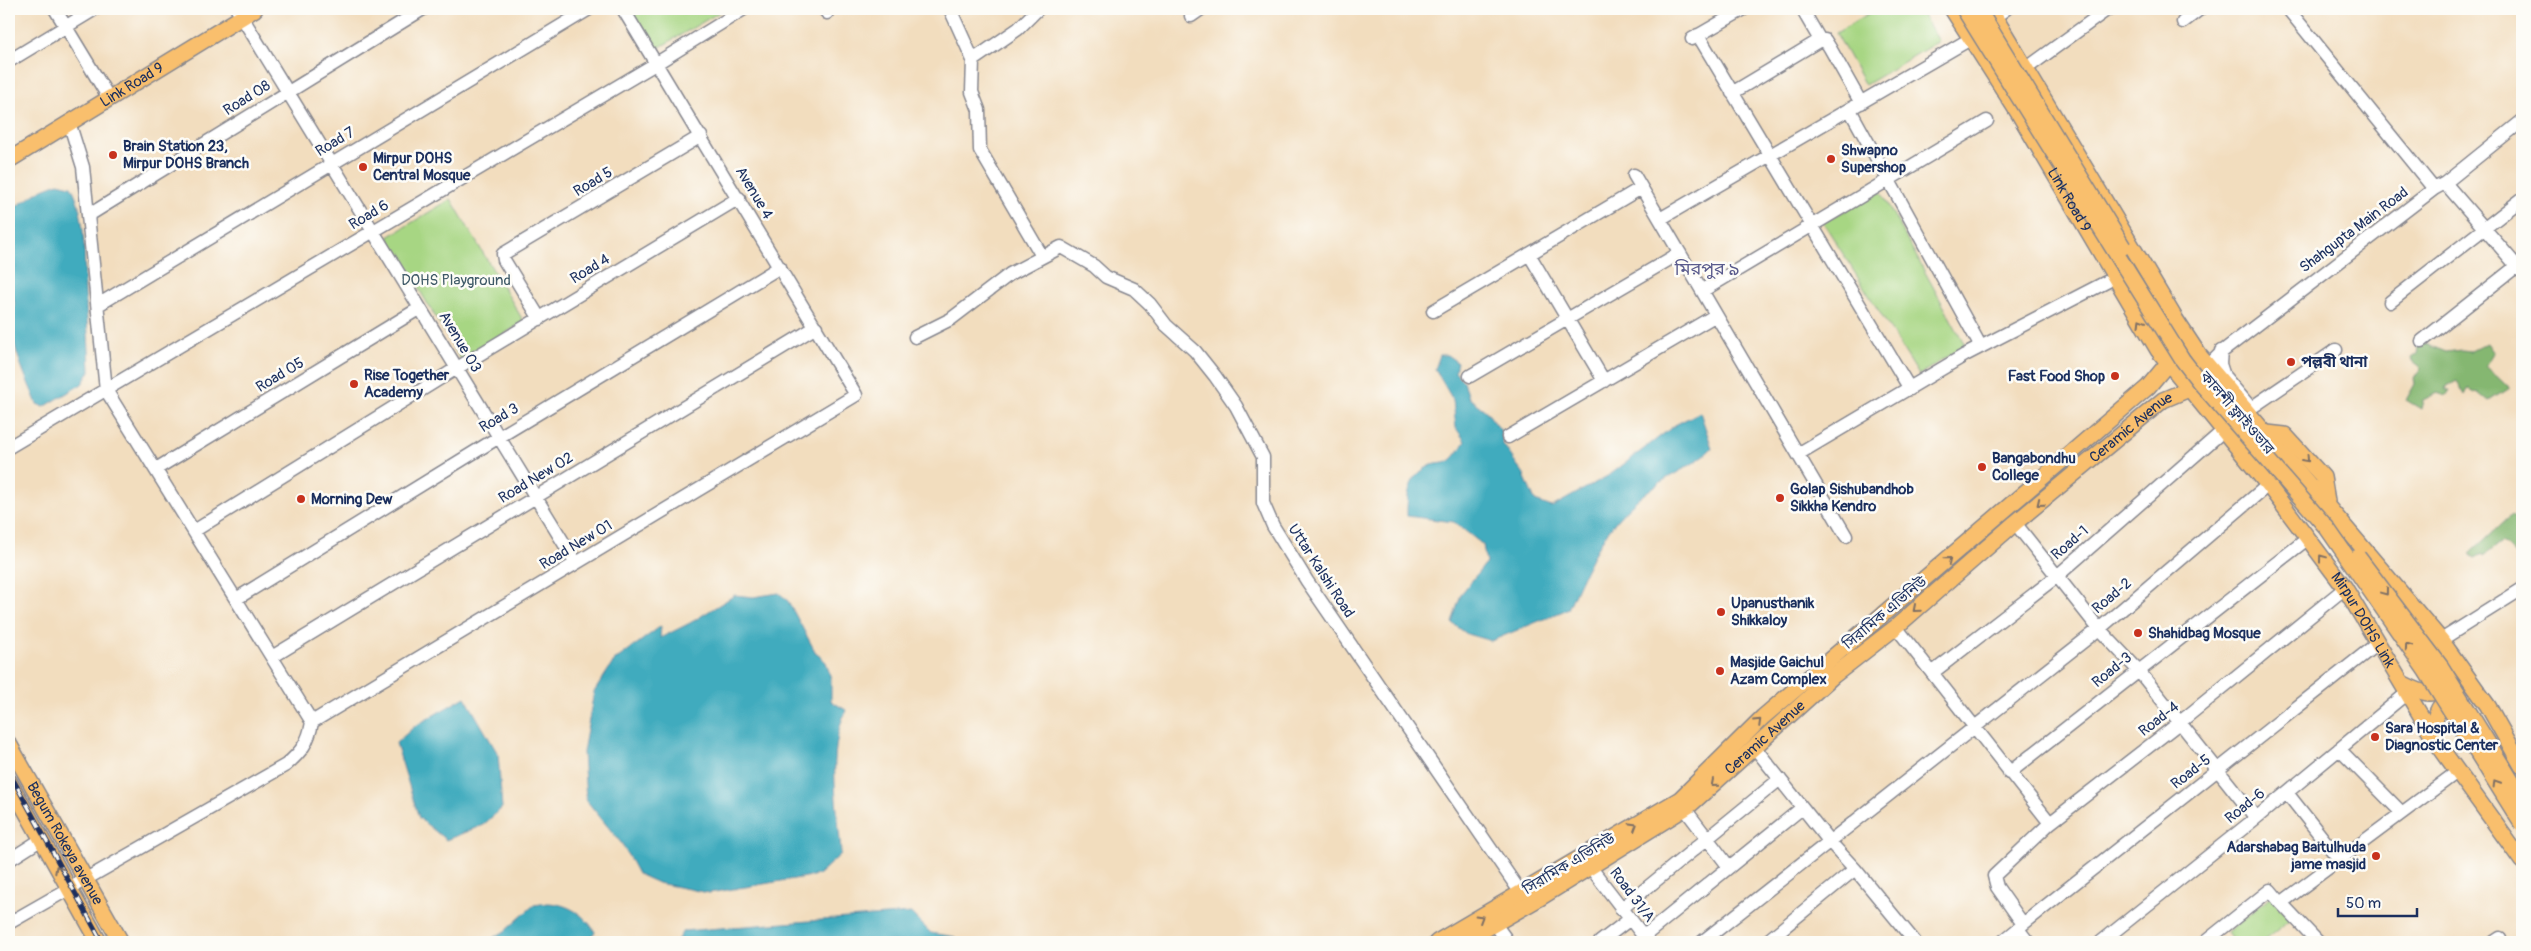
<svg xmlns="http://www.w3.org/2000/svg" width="2531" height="951" viewBox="0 0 2531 951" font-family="Pangolin,'Noto Sans Bengali',sans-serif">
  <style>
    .green { fill: #a7d683; stroke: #618270 }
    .forest { fill: #85b771; stroke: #507368 }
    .water { fill: #3fabbe; stroke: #2d6d8e }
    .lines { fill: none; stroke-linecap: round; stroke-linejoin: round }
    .minor-casing { stroke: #86868e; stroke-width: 15 }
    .major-casing { stroke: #86868e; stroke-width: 18 }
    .minor { stroke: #fff; stroke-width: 12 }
    .major { stroke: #f9bf6d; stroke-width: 15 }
    .rail-casing { stroke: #1b2f5e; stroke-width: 5 }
    .rail { stroke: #fdfcf7; stroke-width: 3; stroke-dasharray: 9; stroke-linecap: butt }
    .major-bridge-casing { stroke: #86868e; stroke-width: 18; stroke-linecap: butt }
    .major-bridge { stroke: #f9bf6d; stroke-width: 15 }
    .oneway { stroke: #7f7065 }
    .poi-dot { fill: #c8321e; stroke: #fdfcf7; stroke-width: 2 }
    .labels { text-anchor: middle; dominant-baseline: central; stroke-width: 5; stroke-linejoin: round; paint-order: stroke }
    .street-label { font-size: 15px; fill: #1b2f5e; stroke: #fdfcf7 }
    .poi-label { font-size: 15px; font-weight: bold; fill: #1b2f5e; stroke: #fdfcf7; text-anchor: start }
    .park-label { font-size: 15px; fill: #3e5967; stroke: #fdfcf7 }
    .quarter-label { font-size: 18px; fill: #5a5b8d; stroke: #fdfcf7 }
  </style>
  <rect width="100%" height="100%" fill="#fdfcf7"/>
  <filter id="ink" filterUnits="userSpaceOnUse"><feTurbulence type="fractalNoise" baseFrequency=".02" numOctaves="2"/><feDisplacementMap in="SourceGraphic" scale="10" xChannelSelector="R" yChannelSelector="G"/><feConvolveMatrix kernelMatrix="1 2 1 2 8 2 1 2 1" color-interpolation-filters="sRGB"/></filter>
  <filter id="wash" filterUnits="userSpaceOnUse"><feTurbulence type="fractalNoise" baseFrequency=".0096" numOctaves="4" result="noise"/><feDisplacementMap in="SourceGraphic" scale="20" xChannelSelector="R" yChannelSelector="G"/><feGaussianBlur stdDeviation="1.12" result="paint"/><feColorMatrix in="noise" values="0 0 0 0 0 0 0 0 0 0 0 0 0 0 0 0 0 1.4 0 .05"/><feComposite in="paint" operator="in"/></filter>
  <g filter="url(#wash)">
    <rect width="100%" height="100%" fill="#f2ddbe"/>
    <!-- green -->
    <path class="green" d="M628,9H725L655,50Z
      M1876,9H1919L1939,41L1865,85L1836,33Z
      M1881,192L1965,345L1919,375L1823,222Z
      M451,199L524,322L461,360L388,237Z
      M2273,895L2291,919L2262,942H2234L2227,933Z"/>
    <!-- forest -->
    <path class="forest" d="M2423,343L2446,352L2462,350L2471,351L2487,343L2494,353L2486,366L2509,388L2489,401L2477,391L2475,393L2468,389L2465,395L2457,381L2447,386L2446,390H2450L2446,396L2437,393L2423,400L2421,409L2406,400L2415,384L2414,378L2421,369L2412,362L2411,358L2417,354L2418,347Z
      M2511,515L2522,524V562L2502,542L2484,556L2483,554L2475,558L2469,554Z"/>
    <!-- water -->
    <path class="water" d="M58,183L71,186C87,213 84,262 85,293C87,319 89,345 90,371L82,384L44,407L37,404C27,379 13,352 12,325C12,313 19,300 9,291V211L43,189Z
      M1440,355H1447L1457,362L1455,372L1464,382L1469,398L1486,411L1501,431L1503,444L1524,475L1535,501L1552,507L1611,474L1675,425L1700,412L1712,448C1696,465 1673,473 1655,486C1606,520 1591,557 1568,609L1491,641L1467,634L1452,623L1461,594L1486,563L1483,545L1454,522L1407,516C1407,494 1408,475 1432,465C1438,463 1446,464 1451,460C1457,455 1461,448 1465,441L1456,428L1453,400L1435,369Z
      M779,593L788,601L816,653L826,662L831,679V701L846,710C826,755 838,806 841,854L818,875L709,893L658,883L638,874L622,844L586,800L583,752L594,692L614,661L661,626L660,638L690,623L735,595L753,597Z
      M465,697L498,754L502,808L483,825L446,840L419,818L396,743L415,726Z
      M548,903C569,904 585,915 595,932L586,942H486L505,931L534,905Z
      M911,913L931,933L956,937V942H676L683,931Z"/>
  </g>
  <g filter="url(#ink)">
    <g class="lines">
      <defs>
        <path id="minor" d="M55,9L109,98
          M237,9L576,563
          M824,9L827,13
          M950,9L973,60
          M1038,9L1018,29L973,60L972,92L979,110L980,150L1042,256
          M1802,9L1820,40
          M2288,9L2434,189
          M1191,16L1201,9
          M1995,17L2006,9
          M2183,22L2200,9
          M1698,35L1910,389
          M1692,39L1744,9
          M9,61L95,9
          M2027,68L2108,9
          M1732,93L1820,40H1825L1830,48L1861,103
          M1850,110L1981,347
          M1634,175L1846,536
          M2445,183L2522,272
          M89,215L423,9
          M1660,219L1972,38
          M1529,254L1604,381
          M1702,291L1987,121
          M2390,302L2522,199
          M98,305L589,9
          M1433,311L1641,188
          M540,319L504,260L503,254L701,136
          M915,337L951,319L1010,274L1061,247L1094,266L1106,277L1134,289L1150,304L1166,325L1195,351L1215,376L1236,406L1263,457V503L1273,526L1307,581L1521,893
          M2422,341L2522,262
          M2221,351L2220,364L2224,376L2251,408L2336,350
          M2208,366L2223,351L2434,189L2445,183L2522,121
          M1470,376L1680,253
          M1508,437L1716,315
          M9,447L657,63L744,9
          M1798,454L1965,355L2114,278
          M156,469L420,308
          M2015,523L2099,629L2138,670L2256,818
          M194,531L457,368L739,198
          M236,599L499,437L780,267
          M1896,627L2050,823
          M2441,640L2522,589
          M272,657L816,327
          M1932,673L2056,577L2224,430
          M312,722L856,395L623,9
          M1755,748L1830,842L1855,869L1766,942
          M2339,749L2401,812
          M2009,773L2307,539
          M2287,793L2339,859
          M1685,809L1729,867
          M9,860L42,839
          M1591,868L1648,942
          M1855,869L1915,942
          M2281,903L2318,942
          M1621,909L1780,779
          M9,923L286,765C301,752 309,742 312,722L106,390L83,167L69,122
          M1495,924L1508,942
          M2023,924L2378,643
          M1643,937L1802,808
          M1600,942L1630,919
          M1702,942L2099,629L2268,485
          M2002,942L2018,929
          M2028,942L2018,929L2023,924L1997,887L1994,876L2050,823L2179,723L2345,588
          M2101,942L2256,818L2407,693
          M2205,942L2270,890L2281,903L2457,772
          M2494,942L2500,938"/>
        <g id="major">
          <path id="s1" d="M1952,9L2019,114L2158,350L2268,485L2345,588L2437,743L2522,861"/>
          <path d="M1990,9L2176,320L2199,355L2441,640L2488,706L2522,766"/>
          <path id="s2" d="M9,160L255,9"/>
          <path d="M2267,433L2285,435L2323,477L2327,501"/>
          <path d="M2402,683C2418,691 2433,700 2448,685"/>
          <path d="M2436,737C2433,718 2436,701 2457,697"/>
          <path id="s3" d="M9,744L121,942"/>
          <path d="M9,781L99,942"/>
          <path d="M1437,942L1680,799L1763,717L2148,387L2168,363"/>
          <path id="s4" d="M1463,942L1538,899L1690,805L1833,676L1896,627L2015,523L2163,400L2189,389"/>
        </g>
      </defs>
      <!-- minor casing -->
      <use href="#minor" class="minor-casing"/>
      <!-- major casing -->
      <use href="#major" class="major-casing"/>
      <!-- minor -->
      <use href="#minor" class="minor"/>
      <!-- major -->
      <use href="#major" class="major"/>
      <defs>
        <path id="rail" d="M9,772L102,942"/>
      </defs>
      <!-- rail casing -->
      <use href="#rail" class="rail-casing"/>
      <!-- rail -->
      <use href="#rail" class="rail"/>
      <defs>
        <path id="major-bridge" d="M1964,9L2182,359L2199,381L2327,528L2426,671L2522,824
          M1978,9L2123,247
          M2358,557L2441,667L2522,798"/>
      </defs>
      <!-- major-bridge casing -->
      <use href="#major-bridge" class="major-bridge-casing"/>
      <!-- major-bridge -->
      <use href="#major-bridge" class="major-bridge"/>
    </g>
    <!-- one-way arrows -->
    <defs><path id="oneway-chevron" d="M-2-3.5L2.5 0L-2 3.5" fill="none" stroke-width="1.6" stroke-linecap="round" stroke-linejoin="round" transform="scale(1.25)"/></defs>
    <g class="oneway">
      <use href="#oneway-chevron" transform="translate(2141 322) rotate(-121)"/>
      <use href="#oneway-chevron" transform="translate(2306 459) rotate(48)"/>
      <use href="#oneway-chevron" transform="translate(2040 503) rotate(141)"/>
      <use href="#oneway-chevron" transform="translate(2322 558) rotate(-127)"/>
      <use href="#oneway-chevron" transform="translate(1948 560) rotate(-40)"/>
      <use href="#oneway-chevron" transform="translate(2385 592) rotate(53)"/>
      <use href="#oneway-chevron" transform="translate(1916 609) rotate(139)"/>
      <use href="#oneway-chevron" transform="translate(2408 646) rotate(-125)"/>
      <use href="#oneway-chevron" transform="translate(1758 722) rotate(-44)"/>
      <use href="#oneway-chevron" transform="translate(2496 783) rotate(-122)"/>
      <use href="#oneway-chevron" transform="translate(1714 784) rotate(139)"/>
      <use href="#oneway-chevron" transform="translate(1634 826) rotate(-31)"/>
      <use href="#oneway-chevron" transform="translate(58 869) rotate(-118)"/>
      <use href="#oneway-chevron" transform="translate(1480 918) rotate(-31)"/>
    </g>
  </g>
  <!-- markers -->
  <g class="poi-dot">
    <circle cx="113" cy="155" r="5"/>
    <circle cx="1831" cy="159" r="5"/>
    <circle cx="363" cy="167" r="5"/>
    <circle cx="2291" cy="362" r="5"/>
    <circle cx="2115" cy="376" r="5"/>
    <circle cx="354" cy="384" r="5"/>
    <circle cx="1982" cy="467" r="5"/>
    <circle cx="1780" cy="498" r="5"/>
    <circle cx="301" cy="499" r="5"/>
    <circle cx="1721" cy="612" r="5"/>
    <circle cx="2138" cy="633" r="5"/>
    <circle cx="1720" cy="671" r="5"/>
    <circle cx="2375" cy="737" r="5"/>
    <circle cx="2376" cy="856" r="5"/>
  </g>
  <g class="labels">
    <!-- street labels -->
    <g class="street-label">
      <text stroke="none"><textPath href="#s2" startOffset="144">Link Road 9</textPath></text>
      <text transform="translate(247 98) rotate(-32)">Road 08</text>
      <text transform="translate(335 142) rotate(-31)">Road 7</text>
      <text transform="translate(593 182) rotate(-31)">Road 5</text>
      <text transform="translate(754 193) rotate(59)">Avenue 4</text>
      <text stroke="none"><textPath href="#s1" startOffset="224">Link Road 9</textPath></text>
      <text transform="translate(369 215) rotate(-31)">Road 6</text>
      <text transform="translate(2354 230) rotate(-37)">Shahgupta Main Road</text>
      <text transform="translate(590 269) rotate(-31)">Road 4</text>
      <text transform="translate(460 342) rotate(59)">Avenue 03</text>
      <text transform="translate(280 375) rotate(-31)">Road 05</text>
      <text transform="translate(2237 413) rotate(49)">কালশী ফ্লাইওভার</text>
      <text transform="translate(499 418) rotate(-31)">Road 3</text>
      <text stroke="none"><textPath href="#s4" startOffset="846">Ceramic Avenue</textPath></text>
      <text transform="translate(536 478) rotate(-31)">Road New 02</text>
      <text transform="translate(2070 543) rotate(-41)">Road-1</text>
      <text transform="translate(576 545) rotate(-31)">Road New 01</text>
      <text transform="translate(1321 571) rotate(57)">Uttar Kalshi Road</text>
      <text transform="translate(2112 596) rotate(-40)">Road-2</text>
      <text transform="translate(1885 613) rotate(-40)">সিরামিক এভিনিউ</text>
      <text stroke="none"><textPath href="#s1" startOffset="738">Mirpur DOHS Link</textPath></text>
      <text transform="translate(2112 670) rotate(-39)">Road-3</text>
      <text transform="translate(2159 719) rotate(-38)">Road-4</text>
      <text stroke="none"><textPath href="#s4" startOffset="366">Ceramic Avenue</textPath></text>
      <text transform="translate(2191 772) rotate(-38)">Road-5</text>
      <text transform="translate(2245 806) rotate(-39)">Road-6</text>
      <text stroke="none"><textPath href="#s3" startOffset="114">Begum Rokeya avenue</textPath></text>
      <text transform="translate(1569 864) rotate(-31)">সিরামিক এভিনিউ</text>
      <text transform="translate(1632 895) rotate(53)">Road 31/A</text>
    </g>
    <!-- poi labels -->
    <g class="poi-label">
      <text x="123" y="146">Brain Station 23,<tspan x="123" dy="17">Mirpur DOHS Branch</tspan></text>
      <text x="1841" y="150">Shwapno<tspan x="1841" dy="17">Supershop</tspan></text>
      <text x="373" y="158">Mirpur DOHS<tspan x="373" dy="17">Central Mosque</tspan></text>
      <text x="2301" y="362">পল্লবী থানা</text>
      <text x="364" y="375">Rise Together<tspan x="364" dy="17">Academy</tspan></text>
      <text x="2105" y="376" text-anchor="end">Fast Food Shop</text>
      <text x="1992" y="458">Bangabondhu<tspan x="1992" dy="17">College</tspan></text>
      <text x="1790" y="489">Golap Sishubandhob<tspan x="1790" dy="17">Sikkha Kendro</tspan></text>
      <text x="311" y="499">Morning Dew</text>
      <text x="1731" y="603">Upanusthanik<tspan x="1731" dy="17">Shikkaloy</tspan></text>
      <text x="2148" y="633">Shahidbag Mosque</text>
      <text x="1730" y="662">Masjide Gaichul<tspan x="1730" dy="17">Azam Complex</tspan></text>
      <text x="2385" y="728">Sara Hospital &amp;<tspan x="2385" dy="17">Diagnostic Center</tspan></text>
      <text x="2366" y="847" text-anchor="end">Adarshabag Baitulhuda<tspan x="2366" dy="17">jame masjid</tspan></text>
    </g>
    <!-- park labels -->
    <g class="park-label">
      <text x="456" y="280">DOHS Playground</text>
    </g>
    <!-- quarter labels -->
    <g class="quarter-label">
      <text x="1707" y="269">মিরপুর ৯</text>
    </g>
  </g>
  <!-- margin -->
  <rect width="2531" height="951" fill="none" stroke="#fdfcf7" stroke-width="30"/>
  <!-- scale -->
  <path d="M2338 908v8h79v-8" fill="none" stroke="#1b2f5e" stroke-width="2.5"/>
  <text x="2346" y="908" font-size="15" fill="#1b2f5e" stroke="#fdfcf7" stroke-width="4" paint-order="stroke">50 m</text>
</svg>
